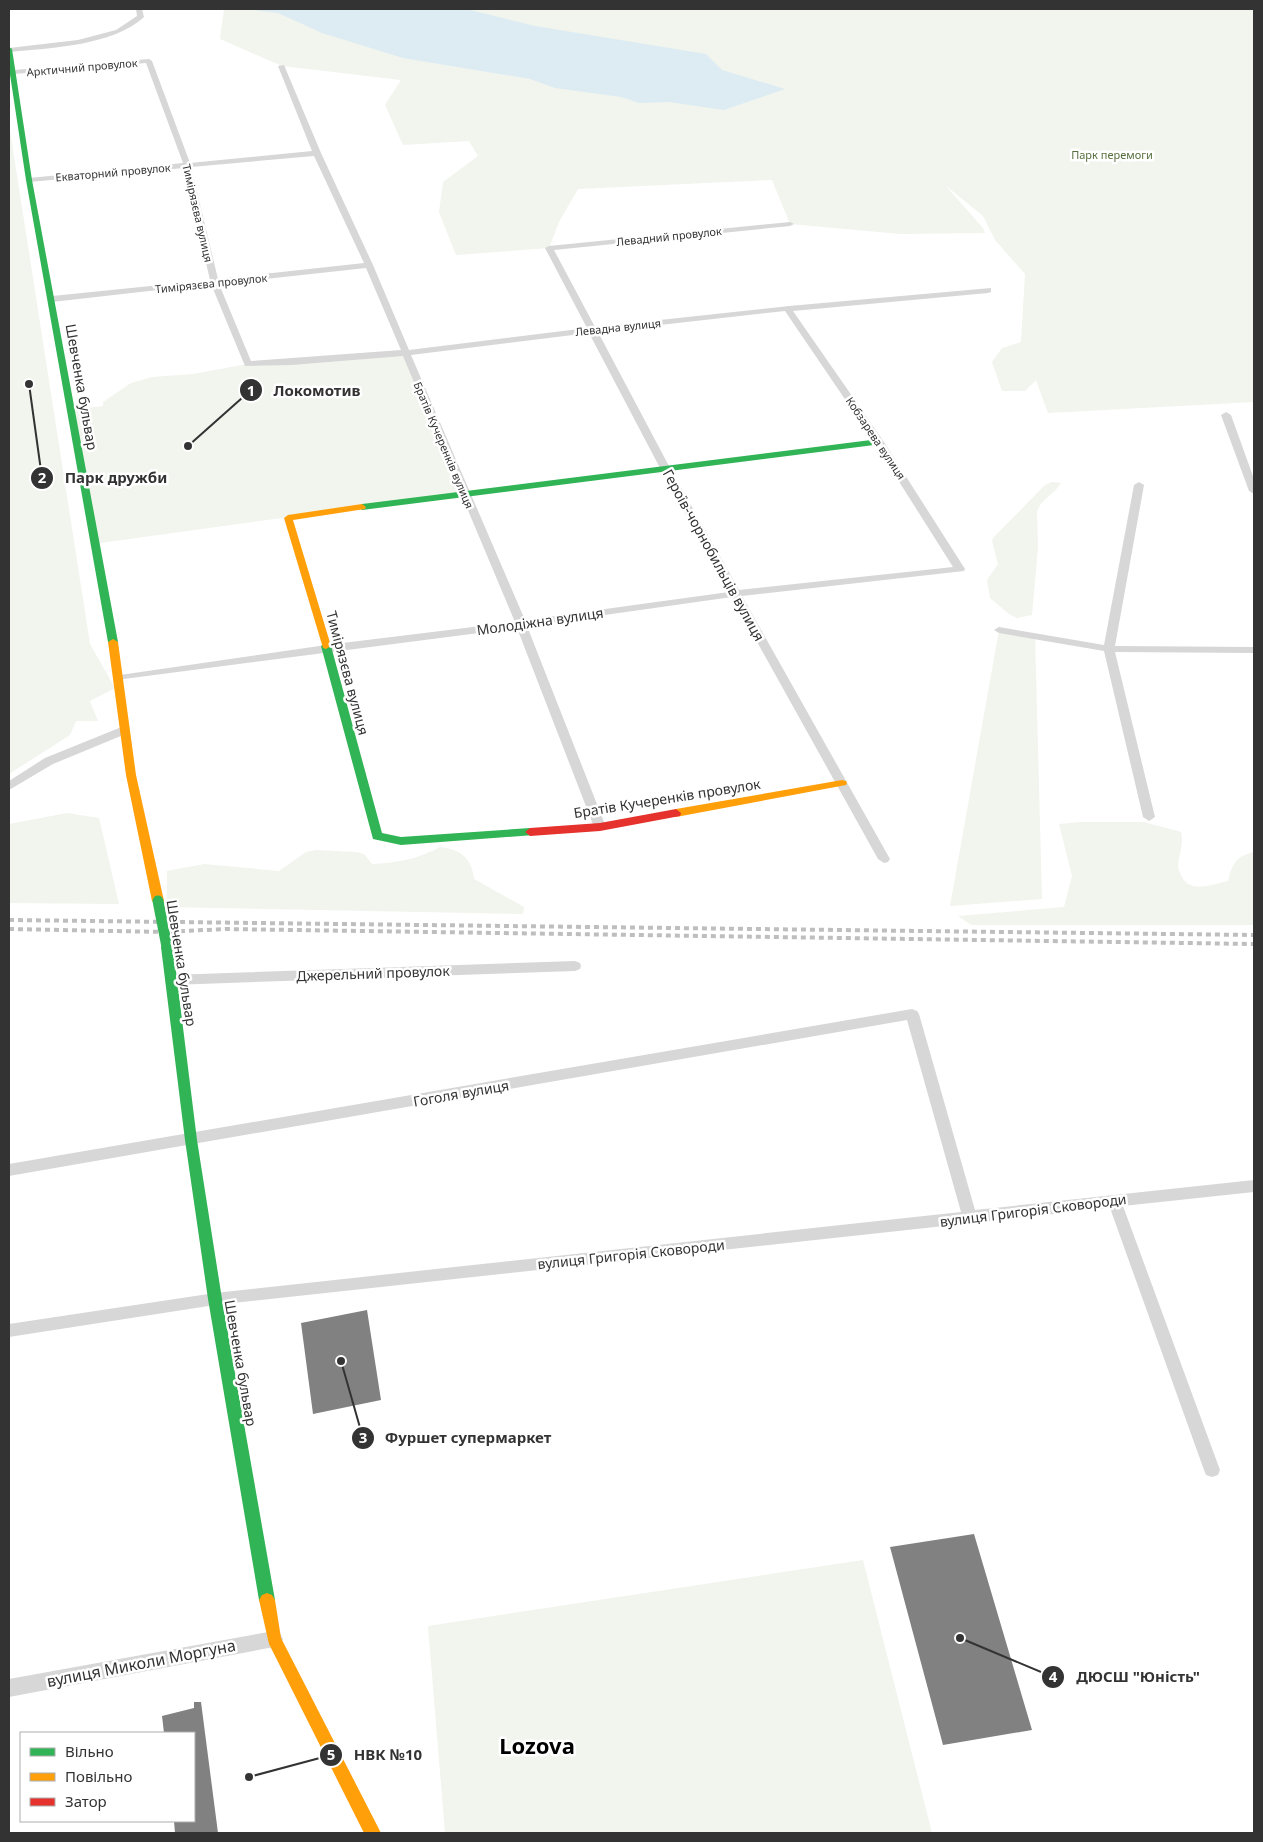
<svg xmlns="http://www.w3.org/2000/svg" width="1263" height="1842" viewBox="0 0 1263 1842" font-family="'Noto Sans',sans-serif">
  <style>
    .green { fill: #f1f5ed }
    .water { fill: #ddebf3 }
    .building { fill: #818181 }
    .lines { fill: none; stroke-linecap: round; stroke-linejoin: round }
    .street { fill: #d7d7d7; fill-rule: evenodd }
    .fast { fill: #30b455; fill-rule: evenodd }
    .slow { fill: #ff9f0a; fill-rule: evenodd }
    .jam { fill: #e5322d; fill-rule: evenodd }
    .rail { stroke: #bebebe; stroke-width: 4; stroke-dasharray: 5 4; stroke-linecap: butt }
    .fast-bridge { stroke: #30b455; stroke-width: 11 }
    .labels { text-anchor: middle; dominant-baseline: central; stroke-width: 5; stroke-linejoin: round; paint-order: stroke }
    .far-street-label { font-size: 11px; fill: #333; stroke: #fff }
    .far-park-label { font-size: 11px; fill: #56703f; stroke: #fff }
    .street-label { font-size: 14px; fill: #333; stroke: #fff }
    .near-street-label { font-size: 16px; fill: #333; stroke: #fff }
    .near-district-label { font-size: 22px; font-weight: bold; fill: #000; stroke: #fff }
    .leader { fill: none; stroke: #333; stroke-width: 2 }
    .callout-dot { fill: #333; stroke: #fff; stroke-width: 2 }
    .mark-label { font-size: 15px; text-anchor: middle; font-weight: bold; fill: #fff }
    .callout-label { font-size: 15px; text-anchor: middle; font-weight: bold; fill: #333; stroke: #fff; stroke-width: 5; stroke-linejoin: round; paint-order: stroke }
  </style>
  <rect width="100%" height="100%" fill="#fff"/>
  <!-- green -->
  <path class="green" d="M224,9H1254V402L1048,413L1036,380L1025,391H1002L992,362L1002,348L1021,342L1025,274L995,240L983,216L945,185L983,228L985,233L900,234L790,224L772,180L578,189L559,222L549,248L456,255L439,212L443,182L478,156L469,141L403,145L385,105L401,80L282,66L220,39Z
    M9,124L90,644L115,688L90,701L98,721H76L70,735L9,774Z
    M406,354L464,493L93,544L71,410L103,406V402L131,383L152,377L193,374L248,364Z
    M1052,482L1061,483C1055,494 1039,500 1037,513L1038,547L1032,615L1017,618L1009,614L990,598L987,580L998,564L992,541L994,537L1045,485Z
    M999,630L1035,636L1042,899L950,906Z
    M67,813L99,818L119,904L9,903V824Z
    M1081,822H1144L1181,832C1184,844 1179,854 1178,866C1178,870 1180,873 1182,877C1190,894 1214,884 1228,881C1233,863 1235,857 1254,852V925H971L958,916L1064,907L1072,876L1059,824Z
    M440,847C460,849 472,858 474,879L524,907L523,914L167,907V871L204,864L279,871L306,852L316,850L356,852L364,854L372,864C397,863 418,859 440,847Z
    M863,1560L932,1833H445L428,1626Z"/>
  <!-- water -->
  <path class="water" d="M247,9H466L535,26L706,54L722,70L785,89L724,110L669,102L639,103L621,97L555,88L530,79L403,58L322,33L278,13Z"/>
  <!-- building -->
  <path class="building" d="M367,1310L381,1400L313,1414L301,1323Z
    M974,1534L1032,1730L943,1745L890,1547Z
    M194,1702H201L218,1833H175L174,1821H194V1733H164L162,1716L194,1708Z"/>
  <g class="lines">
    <!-- street -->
    <path class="street" d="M136,9H142L144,17C112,46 50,48 9,52V48L78,40L116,30L137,16Z
      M149,59L152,61L190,163L312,151L278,66L284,65L321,153L373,265L409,350L587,328L545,248L549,246L790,222L794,224L790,226L554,250L595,327L789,306L991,288V292L988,293L793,311L884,442L965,569L964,571L742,596L890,859L888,862L884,863L878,859L732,597L527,626L606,827L600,831L594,827L517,628L116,680L115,678L120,675L326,645L515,622L403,356L291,365L245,366L211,284L52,302L48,299L52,296L210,280L184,168L29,182L25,180L29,178L183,163L146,63L14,74L10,72L14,70ZM314,156L364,263L218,279L191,167ZM366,268L401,350L251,361L219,284ZM785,311L874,442L953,567L739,590L670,468L598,332ZM589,333L660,468L729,592L525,620L411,355Z
      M1226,412L1231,415L1254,479V494L1249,491L1221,415Z
      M1139,482L1144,485L1115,646L1254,647V653L1115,652L1155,817L1149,821L1143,817L1104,651L999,633L994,630L999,627L1104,645L1134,485Z
      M124,726L130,730L128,733L53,764L9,790V781L45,758Z
      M575,961L580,963L581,966L580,969L575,971L171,985L166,983L165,980L166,977L171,975Z
      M912,1009L917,1011L919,1014L975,1210L1254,1180V1192L1123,1206L1220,1470L1218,1475L1212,1477L1206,1475L1204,1470L1110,1208L215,1305L9,1337V1324L215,1293L961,1212L907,1020L9,1176V1164Z
      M274,1631L280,1633L283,1639L280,1645L274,1647L9,1697V1679Z"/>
    <!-- fast -->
    <path class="fast" d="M9,47L12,49L32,180L118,642L113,645L108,642L26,180L9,68Z
      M879,439L883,442L882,444L362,510L358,507L362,504Z
      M326,643L331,646L382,833L401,837L530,828L535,832L534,835L401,845L373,839L321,646Z
      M167,943L173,947L197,1140L222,1299L275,1600L272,1605L267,1607L262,1605L259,1600L208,1299L185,1140L161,947Z"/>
    <!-- slow -->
    <path class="slow" d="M362,504L366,507L365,509L293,520L331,646L326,649L323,648L284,518L288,515Z
      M113,639L118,642L136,775L164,901L158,905L152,901L126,775L108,642Z
      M842,780L846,781L847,783L846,785L676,817L671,813L676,809Z
      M267,1593L272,1595L275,1600L281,1638L381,1833H364L269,1644L259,1600L262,1595Z"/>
    <!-- jam -->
    <path class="jam" d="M676,809L681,813L680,816L600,831L530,836L525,832L530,828L600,823Z"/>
    <!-- rail -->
    <path class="rail" d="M9,920L1254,935
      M9,929L165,932L225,929L1254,944"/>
    <!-- fast-bridge -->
    <path class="fast-bridge" d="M158,901L167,947"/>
  </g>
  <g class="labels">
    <!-- far-street labels -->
    <g class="far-street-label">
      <text transform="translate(82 67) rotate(-5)">Арктичний провулок</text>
      <text transform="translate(113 172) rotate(-5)">Екваторний провулок</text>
      <text transform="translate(198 213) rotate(77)">Тимірязєва вулиця</text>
      <text transform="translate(669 236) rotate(-6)">Левадний провулок</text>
      <text transform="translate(211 283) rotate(-6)">Тимірязєва провулок</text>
      <text transform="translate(618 327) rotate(-6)">Левадна вулиця</text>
      <text transform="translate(876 438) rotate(56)">Кобзарева вулиця</text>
      <text transform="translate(444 445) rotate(67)">Братів Кучеренків вулиця</text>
    </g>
    <!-- far-park labels -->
    <g class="far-park-label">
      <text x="1112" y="154">Парк перемоги</text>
    </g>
    <!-- street labels -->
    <g class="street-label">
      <text transform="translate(82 387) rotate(80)">Шевченка бульвар</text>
      <text transform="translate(714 555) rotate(61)">Героїв-чорнобильців вулиця</text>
      <text transform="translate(540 621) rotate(-8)">Молодіжна вулиця</text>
      <text transform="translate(348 673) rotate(75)">Тимірязєва вулиця</text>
      <text transform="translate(667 798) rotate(-9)">Братів Кучеренків провулок</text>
      <text transform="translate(182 963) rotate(81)">Шевченка бульвар</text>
      <text transform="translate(373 973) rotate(-2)">Джерельний провулок</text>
      <text transform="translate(461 1093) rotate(-10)">Гоголя вулиця</text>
      <text transform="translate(1033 1210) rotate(-7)">вулиця Григорія Сковороди</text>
      <text transform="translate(631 1254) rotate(-6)">вулиця Григорія Сковороди</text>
      <text transform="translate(241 1363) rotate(80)">Шевченка бульвар</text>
    </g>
    <!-- near-street labels -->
    <g class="near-street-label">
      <text transform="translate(141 1663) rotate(-11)">вулиця Миколи Моргуна</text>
    </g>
    <!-- near-district labels -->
    <g class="near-district-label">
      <text x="537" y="1745">Lozova</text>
    </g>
  </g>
  <!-- callouts -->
  <path class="leader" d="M188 446L251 390M29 384L42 478M341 1361L363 1438M960 1638L1053 1677M249 1777L331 1755"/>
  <g class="callout-dot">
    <circle cx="188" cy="446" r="5"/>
    <circle cx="29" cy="384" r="5"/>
    <circle cx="341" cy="1361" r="5"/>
    <circle cx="960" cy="1638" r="5"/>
    <circle cx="249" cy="1777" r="5"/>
    <circle cx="251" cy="390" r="12"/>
    <circle cx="42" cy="478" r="12"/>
    <circle cx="363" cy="1438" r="12"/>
    <circle cx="1053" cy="1677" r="12"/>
    <circle cx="331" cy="1755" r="12"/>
  </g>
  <g class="mark-label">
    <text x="251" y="396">1</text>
    <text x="42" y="483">2</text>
    <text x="363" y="1443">3</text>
    <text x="1053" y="1682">4</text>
    <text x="331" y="1760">5</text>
  </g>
  <g class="callout-label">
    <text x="317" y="396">Локомотив</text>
    <text x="116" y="483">Парк дружби</text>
    <text x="468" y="1443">Фуршет супермаркет</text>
    <text x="1138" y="1682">ДЮСШ "Юність"</text>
    <text x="388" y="1760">НВК №10</text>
  </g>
  <!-- border -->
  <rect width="1263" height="1842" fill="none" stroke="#333333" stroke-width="20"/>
  <!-- legend -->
  <rect x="20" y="1732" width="175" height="90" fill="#ffffff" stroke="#adadad"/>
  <rect x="30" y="1748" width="25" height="8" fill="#30b455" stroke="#adadad"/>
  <text x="65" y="1757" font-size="15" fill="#333333">Вільно</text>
  <rect x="30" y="1773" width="25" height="8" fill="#ff9f0a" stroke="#adadad"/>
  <text x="65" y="1782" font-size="15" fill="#333333">Повільно</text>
  <rect x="30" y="1798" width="25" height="8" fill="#e5322d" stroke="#adadad"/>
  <text x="65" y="1807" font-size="15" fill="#333333">Затор</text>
</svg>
